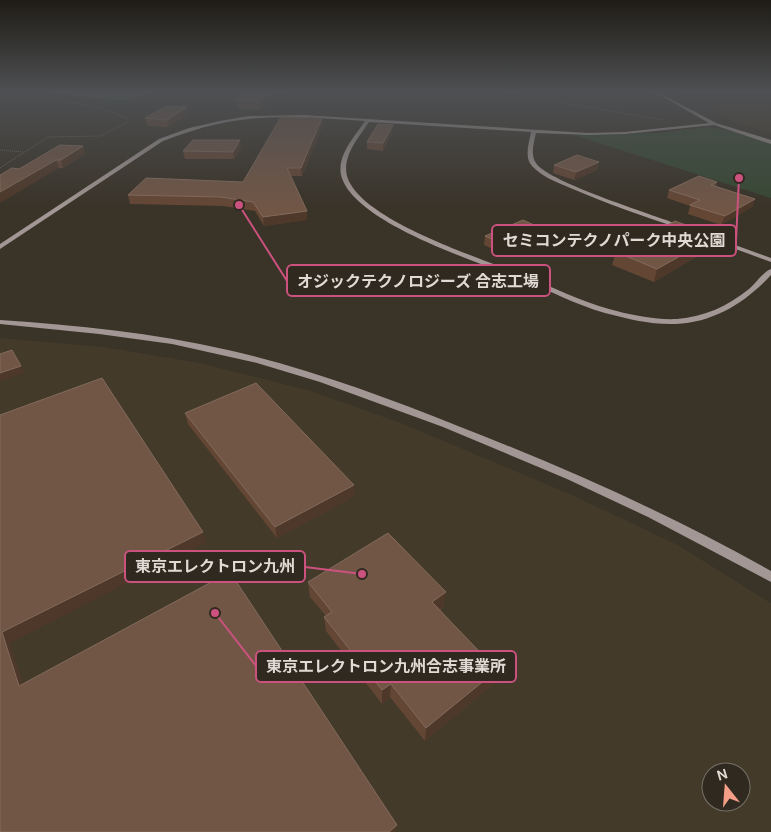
<svg xmlns="http://www.w3.org/2000/svg" width="771" height="832" viewBox="0 0 771 832" font-family="'DM Sans','Noto Sans JP',sans-serif">
  <style>
    .built { fill: #433a29; fill-rule: evenodd }
    .green { fill: #374833 }
    .forest { fill: #5a7254 }
    .lines { fill: none; stroke-linecap: round; stroke-linejoin: round }
    .path { stroke: #726d63; stroke-width: 1; stroke-dasharray: 1 1; stroke-linecap: butt }
    .secondary { fill: #a29794; fill-rule: evenodd }
    .wall { fill: #644635 }
    .shaded-wall { fill: #4d3829 }
    .building { fill: #715646; stroke: #836b5c }
    .leader { fill: none; stroke: #cb527f; stroke-width: 2 }
    .callout-dot { fill: #cb527f; stroke: #2f291f; stroke-width: 2 }
    .callout { fill: #2f291f; stroke: #cb527f; stroke-width: 2 }
    .callout-label { font-size: 16px; text-anchor: middle; font-weight: bold; fill: #dfdbd4 }
  </style>
  <rect width="100%" height="100%" fill="#393328"/>
  <!-- built -->
  <path class="built" d="M678,92H771V133L737,123Z
    M0,338L104,347L200,363L311,391L401,423L570,494L678,545L771,603V832H0ZM711,772H741V802H711Z"/>
  <!-- green -->
  <path class="green" d="M706,127L728,130L771,142V198L574,135L659,133Z"/>
  <!-- forest -->
  <path class="forest" d="M48,92H151C127,108 77,94 48,92Z"/>
  <g class="lines">
    <!-- path -->
    <path class="path" d="M504,92L557,99L570,104L662,120
      M0,94L89,105L128,118V122L100,136L48,137L0,168
      M0,150L23,152"/>
    <!-- secondary -->
    <path class="secondary" d="M654,92H658L716,123L771,140V144L714,125L625,134L588,135L536,133C534,142 530,155 536,163C549,183 658,216 685,227V229H681C643,216 605,203 568,187C556,182 541,176 532,166C524,157 529,143 531,132L369,122C359,137 342,156 347,176C360,221 484,259 525,276C553,287 580,301 609,309C631,315 654,320 677,319C704,317 728,306 749,289C756,283 763,272 771,269V275C745,303 714,322 676,324C652,325 628,319 605,313C576,305 549,290 521,279C478,262 353,223 341,175C337,155 355,136 365,121C316,118 266,113 218,124C199,128 181,134 163,141L0,249V244L159,139L189,128L220,121L248,116L304,115L588,133L625,132L709,123Z
      M702,233L771,258V262L700,236V234Z
      M0,320C77,325 153,333 228,350C307,368 383,396 458,426C566,468 670,514 771,571V582L648,517L567,479L443,427L320,382L257,363L172,344L99,334L0,324Z"/>
  </g>
  <!-- wall -->
  <path class="wall" d="M248,92H285L260,110L238,109L236,100Z
    M187,107L188,114L168,127L147,126L145,118Z
    M322,118L323,125L302,176H290L307,220L264,226L255,211L223,206L130,204L128,195L243,182Z
    M393,125L392,132L383,151L367,149V142Z
    M240,140L241,148L234,159H185L183,151Z
    M83,146L85,154L63,168L19,169Z
    M599,162L597,170L574,180L553,173L554,165Z
    M717,182L716,186L755,199L752,207L721,225L688,214L690,206L667,198L669,190Z
    M543,229L542,238L504,254L484,245L485,236Z
    M716,236L711,248L654,282L612,265L616,252Z
    M185,413L355,496L277,538L188,424Z
    M308,582L444,606L440,610L494,683L425,741L390,697L382,704L326,631L324,617L326,616L310,597Z"/>
  <!-- shaded-wall -->
  <path class="shaded-wall" d="M272,92H285L260,110L259,101Z
    M187,107L188,114L168,127L167,120Z
    M322,118L323,125L302,176L301,168Z
    M393,125L392,132L383,151V143Z
    M240,140L241,148L234,159L233,152Z
    M83,146L85,154L63,168L61,160Z
    M56,160L59,168L0,203V192Z
    M599,162L597,170L574,180L576,172Z
    M755,199L752,207L721,225L725,216Z
    M307,211V220L264,226L263,217Z
    M543,229L542,238L504,254L506,245Z
    M716,236L711,248L654,282L657,269Z
    M21,366L24,373L0,381V373Z
    M354,485L355,496L277,538L275,527Z
    M203,532L206,543L10,643L27,697L19,686L2,632Z
    M446,592L444,606L431,616L432,602Z
    M497,670L494,683L425,741L426,728Z
    M391,684L390,697L382,704V690Z
    M397,825L396,832H389Z"/>
  <!-- building -->
  <path class="building" d="M248,92H272L259,101L236,100Z
    M166,106L187,107L167,120L145,118Z
    M281,117L322,118L301,168H287L307,211L263,217L253,202L221,197L128,195L146,178L243,182Z
    M378,124L393,125L383,143L367,142Z
    M193,140H240L233,152L183,151Z
    M60,145L83,146L61,160H56L0,192V175L12,168L19,169Z
    M577,155L599,162L576,172L554,165Z
    M699,176L717,182L711,185L755,199L725,216L690,205L700,200L669,190Z
    M523,220L543,229L506,245L485,236Z
    M675,221L716,236L657,269L616,252Z
    M12,350L21,366L0,373V354Z
    M102,378L203,532L2,632L19,686L230,572L397,825L389,832H0V415Z
    M256,383L354,485L275,527L185,413Z
    M388,533L446,592L432,602L497,670L426,728L391,684L382,690L324,617L332,612L308,582Z"/>
  <!-- sky -->
  <linearGradient id="sky" x2="0" y2="1"><stop stop-color="#1f1c16"/><stop offset="0.44" stop-color="#4e5053"/><stop offset="1" stop-color="#4e5053" stop-opacity="0"/></linearGradient>
  <rect width="771" height="208" fill="url(#sky)"/>
  <!-- callouts -->
  <path class="leader" d="M739 178L736 241M239 205L287 281M362 574L305 567M215 613L256 666"/>
  <g class="callout-dot">
    <circle cx="739" cy="178" r="5"/>
    <circle cx="239" cy="205" r="5"/>
    <circle cx="362" cy="574" r="5"/>
    <circle cx="215" cy="613" r="5"/>
  </g>
  <g class="callout">
    <rect x="492" y="225" width="244" height="31" rx="5"/>
    <rect x="287" y="265" width="263" height="31" rx="5"/>
    <rect x="125" y="551" width="180" height="31" rx="5"/>
    <rect x="256" y="651" width="260" height="31" rx="5"/>
  </g>
  <g class="callout-label">
    <text x="614" y="246">セミコンテクノパーク中央公園</text>
    <text x="418" y="287">オジックテクノロジーズ 合志工場</text>
    <text x="215" y="572">東京エレクトロン九州</text>
    <text x="386" y="672">東京エレクトロン九州合志事業所</text>
  </g>
  <!-- north arrow -->
  <g transform="translate(726 787) rotate(343)"><circle r="24" fill="#2f291f" stroke="#757067"/>
  <path d="M0-4L9 19L0 12L-9 19Z" fill="#f49e87"/>
  <text y="-8" font-size="14" font-weight="bold" text-anchor="middle" fill="#dfdbd4">N</text>
  </g>
</svg>
